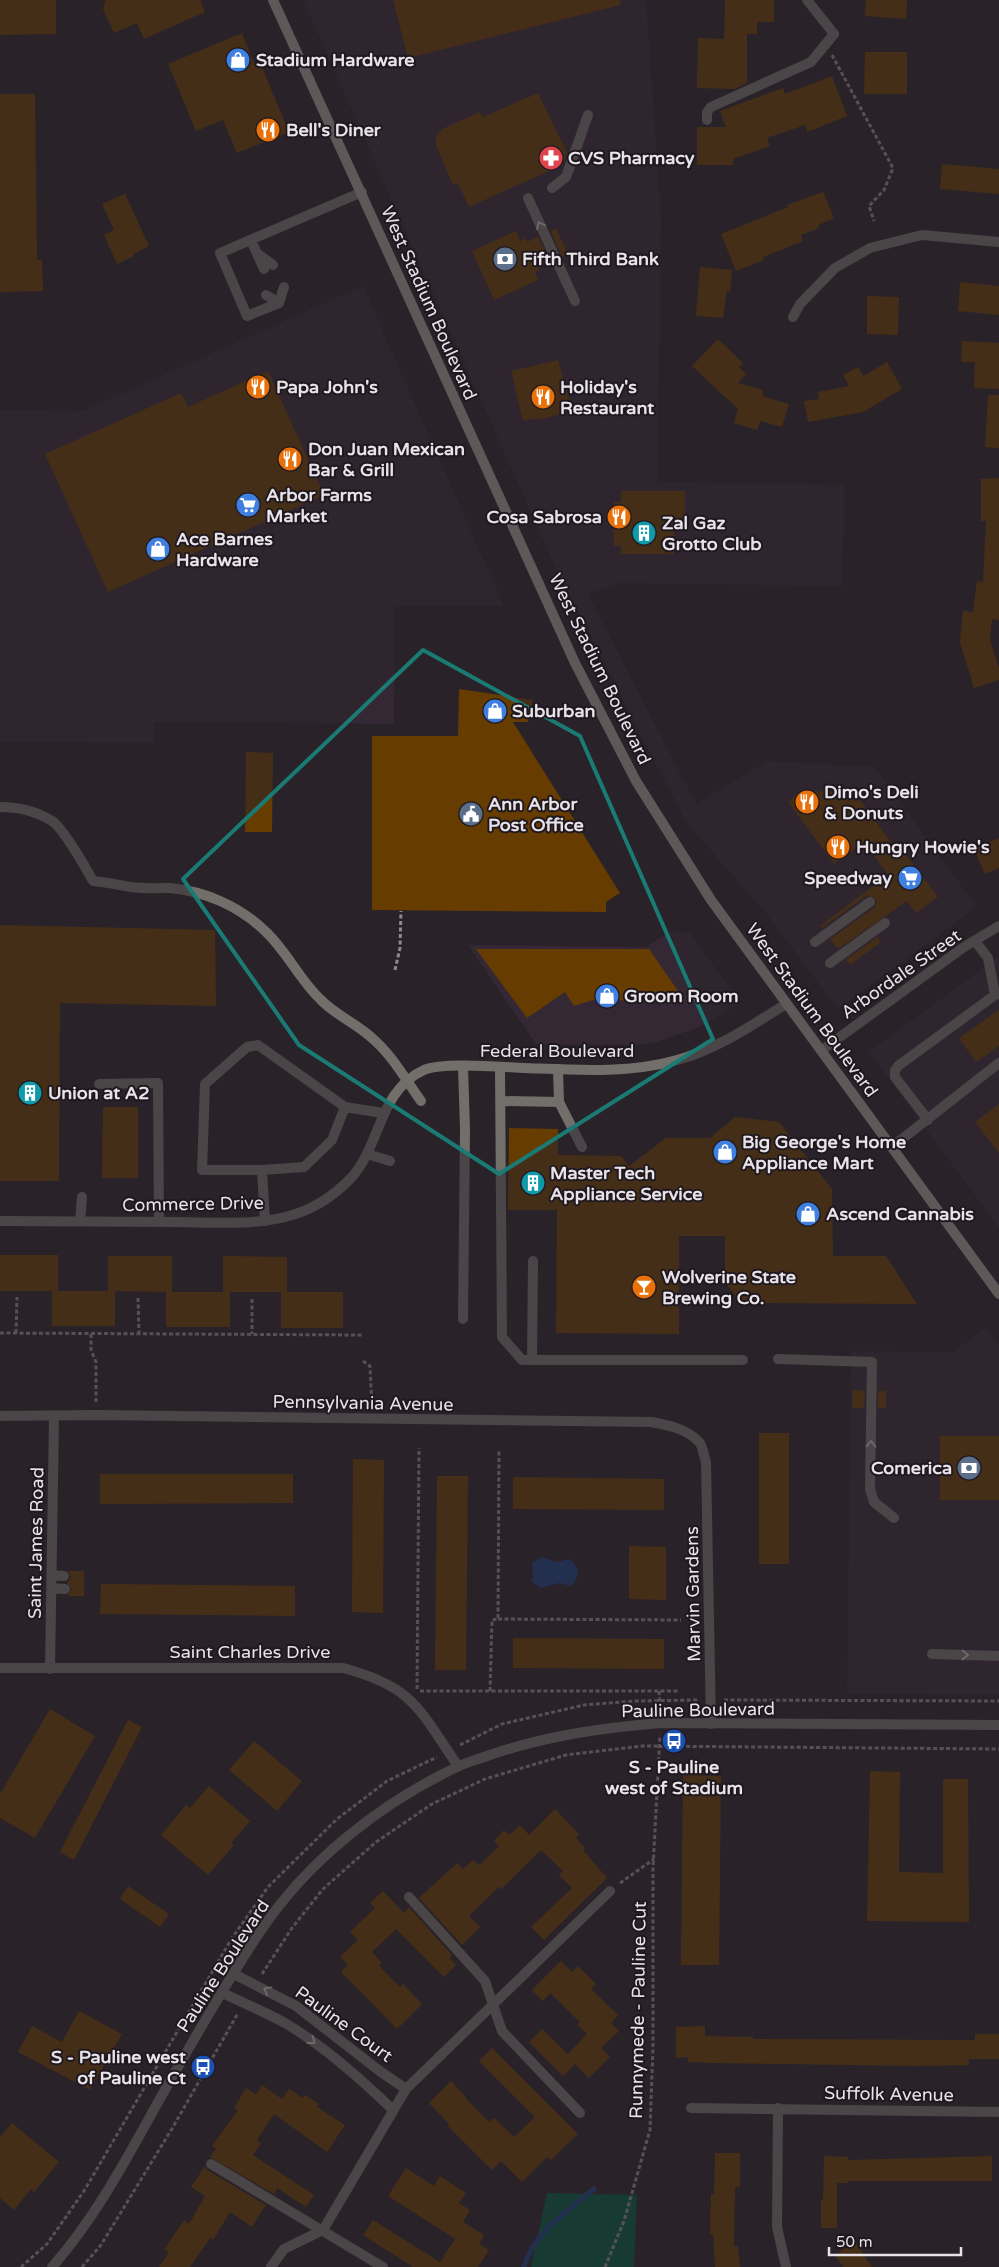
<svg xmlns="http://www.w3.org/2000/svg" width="999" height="2267" viewBox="0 0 999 2267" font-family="'Varela Round',sans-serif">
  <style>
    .built { fill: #342834 }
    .forest { fill: #005a3e }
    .water { fill: #1c3e7b }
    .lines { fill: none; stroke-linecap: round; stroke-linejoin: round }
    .stream { stroke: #1c3e7b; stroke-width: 5 }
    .building { fill: #663c00 }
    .path { stroke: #8f898f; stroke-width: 3; stroke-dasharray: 4 2.5; stroke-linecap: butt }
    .service { stroke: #726f6b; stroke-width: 10 }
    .minor { stroke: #726f6b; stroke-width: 10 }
    .tertiary { stroke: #726f6b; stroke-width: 10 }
    .secondary { stroke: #9f9a93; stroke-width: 10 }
    .oneway { stroke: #bfbabc }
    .marked { fill: none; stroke: #1a7b74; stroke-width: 4; stroke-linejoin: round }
    .labels { text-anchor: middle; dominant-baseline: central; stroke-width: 4; stroke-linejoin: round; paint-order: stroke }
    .poi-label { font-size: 18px; font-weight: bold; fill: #e8e3e8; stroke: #1f191f; text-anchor: start }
    .street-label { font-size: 18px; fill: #e8e3e8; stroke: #1f191f }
  </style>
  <rect width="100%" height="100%" fill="#292229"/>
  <!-- built -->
  <path class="built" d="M303,0H646L661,213L658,482L845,485L842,586L618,583L588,594L696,804L767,761L875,767L977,907L838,1009L769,917L686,822L551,558Z
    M363,286L504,606H395L394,724L154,722V743L0,742V410L83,411Z
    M670,932L690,933L741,1003L700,1027L656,1042L634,1045L536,1044L468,945L646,947Z
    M998,957L999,958V1228L869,1052Z
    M986,1328L999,1345V1695L847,1694L851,1351L952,1352Z"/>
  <!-- forest -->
  <path class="forest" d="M547,2193L637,2195L634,2267H531Z"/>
  <!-- water -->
  <path class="water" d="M542,1557L556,1562L571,1559L578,1570L576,1580L571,1586L559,1583L541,1588L531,1581L533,1577L532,1563Z"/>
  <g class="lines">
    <!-- stream -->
    <path class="stream" d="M524,2267C534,2232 567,2211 594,2189"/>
  </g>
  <!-- building -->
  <path class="building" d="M0,0H56V34L0,35Z
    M106,0H200L205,12L144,39L137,23L114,33L103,9Z
    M393,0H620L621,5L408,58Z
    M725,0H774V22H757V34H747V83L735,89L697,88L698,38L724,39Z
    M866,0H907L906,19L865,16Z
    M242,33L256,68L261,65L289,132L237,153L223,120L196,131L168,64Z
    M865,52H907V94H864Z
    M832,76L847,116L807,132L805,125L767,138L770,146L733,159V165H697V127H726L720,111L783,88L785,94Z
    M538,93L567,153L562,166H560L469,207L458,183L453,185L436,145V136L442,129L480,112L483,117Z
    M0,94H35L37,260H42L43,291L0,292Z
    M942,164L999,169V194L940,189Z
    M823,192L834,218L818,225L819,228L801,235L803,241L763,257L764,260L736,271L721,234L788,207L787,205Z
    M125,194L149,246L133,254L134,256L117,264L104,235L114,230L102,204Z
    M556,228L568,254L562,257L551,231Z
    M516,231L520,241L525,238L527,242L538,237L550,262L539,267L540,270L535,272L538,280L494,300L472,251Z
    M700,267L732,270L730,292L727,291L723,318L696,316Z
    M960,282L999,286V315L958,311Z
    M867,296L899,297L898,335L867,334Z
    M718,339L743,363L739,367L746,374L738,383L763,390L762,396L789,404L782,427L760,421L757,430L734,423L738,409L692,366Z
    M962,341L999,343V389L974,388L975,362H961Z
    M558,360L572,410L540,420L539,418L523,421L511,371Z
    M887,362L902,389L863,412L808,422L804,401L819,399L818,392L849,386L843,375L858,367L863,376Z
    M268,371L324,495L108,592L45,454L181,393L188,407Z
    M988,395H999V448L985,447Z
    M999,478V620L992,619L990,640L999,668V680L974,688L960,642L963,611L973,612L977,581L983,582L986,521H981V479Z
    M621,491H685V519H674V554H621V546H614V502H621Z
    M459,689L533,700L528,722H513L620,893L606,902V912L372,910V736H458Z
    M246,752L273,753L272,832H245Z
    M802,791L854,792L896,849L900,847L938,897L916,913L907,901L838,949L830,939L874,908L877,902L875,898L866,896L822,928L820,926L888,875L864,842L834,864L788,802Z
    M999,838V868L985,874L974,849Z
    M0,925L215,930L216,1006L60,1003L59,1181H0Z
    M877,937L881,942L850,965L846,960Z
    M476,949H649L685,1001L593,1000L574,1006L565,992L527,1018Z
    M999,1010V1046L976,1062L959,1038Z
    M999,1104V1153L975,1122Z
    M103,1107H138V1178H102Z
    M735,1117L779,1122L832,1189L833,1256H886L917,1304L741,1303L725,1282V1236H679V1334L556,1333L557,1210H508L509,1128L558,1129V1155L621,1156L629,1166L666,1138H710Z
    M0,1255H58V1291H0Z
    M108,1256H172V1292L108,1291Z
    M223,1256L287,1257V1292H343V1328H281V1292H230V1327H166V1292H223Z
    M52,1291H115V1326H52Z
    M853,1390L865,1391L864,1408H852Z
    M878,1391H886V1408H878Z
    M759,1433H789V1564H759Z
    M940,1436H999V1500H940Z
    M353,1459L384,1460L383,1613L352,1612Z
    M100,1474H293V1503L100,1504Z
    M437,1476H468L466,1670H435Z
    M513,1477L664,1479V1510L513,1509Z
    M629,1546L666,1547V1600L629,1599Z
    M68,1571H84V1596H67L72,1589L67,1583L71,1577Z
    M101,1584L295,1586V1616L100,1614Z
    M513,1638L664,1639V1669L513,1668Z
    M50,1709L95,1736L35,1838L0,1818V1794Z
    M128,1720L142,1727L74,1860L60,1852Z
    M254,1741L302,1781L277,1811L229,1770Z
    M870,1771L900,1772L899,1872L943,1873V1779H968L969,1922L867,1921Z
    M683,1775L721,1776L719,1965H681Z
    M209,1786L250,1821L231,1843L234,1845L208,1875L161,1835L186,1805L190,1808Z
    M555,1809L579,1834L576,1838L585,1848L583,1850L607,1878L544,1940L531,1927L572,1888L559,1875L563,1871L541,1850L501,1889L499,1887L469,1916L480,1927L462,1945L419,1898L457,1863L463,1869L473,1860L479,1865L499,1846L494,1841L504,1830L509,1835L520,1825L529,1835Z
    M128,1886L169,1914L160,1927L120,1899Z
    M383,1891L404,1913L409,1907L452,1955L449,1958L456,1965L444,1977L396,1929L372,1952L382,1963L379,1966L400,1987L403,1984L422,2004L397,2029L341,1972L348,1965L340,1957L358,1940L350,1932L375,1908L370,1903Z
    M561,1961L572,1972L578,1966L596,1984L591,1989L618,2015L611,2023L619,2031L601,2048L610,2057L589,2078L575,2064L563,2076L529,2042L542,2029L568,2054L587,2034L577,2024L580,2022L550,1993L543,2001L532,1990Z
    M79,2011L122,2034L90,2090L18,2052L32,2026L62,2042Z
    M705,2026V2036L753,2037V2039L975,2040V2034H999V2059H969V2065L918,2066L712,2063L688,2062V2057L676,2058V2027Z
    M492,2048L578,2134L551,2160L547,2157L522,2182L501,2161L492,2170L448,2126L449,2124L429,2103L451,2081L466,2097L465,2098L489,2122L494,2118L514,2137L535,2117L479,2061Z
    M262,2085L282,2099L289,2089L303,2098L305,2095L319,2104L317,2107L345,2125L327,2152L274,2114L257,2140L261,2143L253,2155L314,2195L306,2207L277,2188L274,2194L210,2157L216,2149L212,2146L238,2110L234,2108L246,2088L256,2094Z
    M12,2123L59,2162L34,2192L31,2189L14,2210L0,2198V2137Z
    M715,2153H740V2187H735L734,2246H738L740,2267H715L713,2234H710L711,2194H714Z
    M824,2156L848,2157V2160L992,2156V2181H848V2183H837V2228H821V2200H823Z
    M205,2166L207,2170L266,2205L252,2227L230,2212L213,2240L210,2238L190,2267H159L169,2252L164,2250L184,2220L189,2224L205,2196L191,2187Z
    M406,2168L434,2186L440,2176L466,2193L459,2203L470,2210L463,2222L484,2235L479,2244L489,2250L478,2267H413L363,2235L373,2220L440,2262L455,2239L388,2196Z
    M855,2242L872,2267H843L835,2255Z"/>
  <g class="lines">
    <!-- path -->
    <path class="path" d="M832,55L893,168L884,190L869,206L874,221
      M395,970L400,948L401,911
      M138,1298L139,1334
      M252,1299V1334
      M0,1333L362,1335
      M16,1333L17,1297
      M91,1334V1350L96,1362V1402
      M363,1361L370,1366L372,1406
      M498,1619L681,1620
      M417,1689L419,1448
      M420,1691H680
      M490,1691L492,1620L498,1619L499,1449
      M659,1691L660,1711
      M724,1700L999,1701
      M460,1745L502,1724L584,1705L634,1701L698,1700
      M620,1883L654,1859
      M262,1974L292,1928L323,1889L376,1842L432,1804L485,1779L566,1755L642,1746L999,1749
      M21,2267L47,2244L84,2191L232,1938L268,1887L337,1819L387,1781L437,1757
      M82,2267L101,2245L173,2127L238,2013
      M605,2267L624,2221L650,2130L653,2046V1868L660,1735"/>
    <!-- service -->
    <path class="service" d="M707,120V112L711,107L811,62L834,34
      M552,188L566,177L588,115
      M528,198L575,301
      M251,240L264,269
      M258,254L273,265
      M284,287L279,303L247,316L220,253L362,192
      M266,295L279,303
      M0,807C18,807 36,811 52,821C63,828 86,868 93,881C106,882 118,885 131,887C144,889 157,888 169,888C205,891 239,906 265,931C286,950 299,979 320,999C335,1015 356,1023 372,1038C393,1056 405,1079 421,1101
      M975,941L988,958L995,995
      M815,942L870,902
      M830,963L885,923
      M500,1067L502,1337L522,1360H743
      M99,1084L158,1083L159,1222
      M501,1101L559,1102L558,1069
      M559,1102L582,1147
      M928,1120L895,1077V1071L898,1066L995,995L999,994
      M892,1147L999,1063
      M367,1154L390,1161
      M262,1170L304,1167L332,1140L345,1107
      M80,1221L82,1197
      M265,1221L262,1170H202L205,1084L247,1047L258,1045L345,1107L383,1113
      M463,1319L465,1129L463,1067
      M778,1359L872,1362L870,1489L874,1502L894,1518
      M532,1360L533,1261
      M52,1575L64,1576
      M52,1588L65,1589
      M932,1654L999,1656
      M50,1669L54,1417"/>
    <!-- minor -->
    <path class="minor" d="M807,0L834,34
      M793,317L800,304L835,268L870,248L922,235L999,242
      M822,1050L964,947L999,926
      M0,1221C57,1221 114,1222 171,1222C209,1222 248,1226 285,1217C311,1211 334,1196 352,1177C381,1144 379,1090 424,1070C443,1062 501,1067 524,1068C575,1070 628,1074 677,1060C716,1050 752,1025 786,1004
      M0,1416L96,1415L651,1422C668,1425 688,1429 700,1443C703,1448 704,1457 706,1462L711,1724
      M0,1668H343C415,1687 419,1710 458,1766
      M409,1897L485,1981L502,2031L580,2113
      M234,1974L296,2006L381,2072L406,2089
      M223,1993C243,2003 265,2012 285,2023C324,2046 360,2078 393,2110
      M691,2108L999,2112
      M778,2108L777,2227L786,2267
      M211,2164L383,2267
      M271,2267L284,2249L323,2230L406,2089L610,1891"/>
    <!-- tertiary -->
    <path class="tertiary" d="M52,2267C99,2214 131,2150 166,2088C196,2036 226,1982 260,1932C307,1861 381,1803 457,1767C467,1762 479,1759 490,1755C545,1736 601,1728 660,1723L999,1725"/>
    <!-- secondary -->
    <path class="secondary" d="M273,0L575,663L636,781L711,900L999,1294"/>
  </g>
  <!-- one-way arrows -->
  <defs><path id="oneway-chevron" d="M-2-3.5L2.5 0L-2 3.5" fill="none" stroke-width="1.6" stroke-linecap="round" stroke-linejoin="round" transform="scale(1.25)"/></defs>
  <g class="oneway">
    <use href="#oneway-chevron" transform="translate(540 225) rotate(-115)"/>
    <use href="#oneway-chevron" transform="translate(871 1444) rotate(-89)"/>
    <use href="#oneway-chevron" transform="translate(965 1655) rotate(1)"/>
    <use href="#oneway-chevron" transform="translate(267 1990) rotate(-151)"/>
    <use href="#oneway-chevron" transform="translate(312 2041) rotate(37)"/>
  </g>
  <!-- marked area -->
  <path d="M0 0H999V2267H0ZM423,650L580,736L713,1039L499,1174L299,1045L183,879Z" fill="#292229" fill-opacity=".55" fill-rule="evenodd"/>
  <path class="marked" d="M423,650L580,736L713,1039L499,1174L299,1045L183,879Z"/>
  <!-- icons -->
  <defs>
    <symbol id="shop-disc" viewBox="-11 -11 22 22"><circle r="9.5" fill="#3f7fe0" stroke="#1f191f"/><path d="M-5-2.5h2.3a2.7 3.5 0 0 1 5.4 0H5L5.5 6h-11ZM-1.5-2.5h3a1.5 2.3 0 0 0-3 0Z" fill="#fff"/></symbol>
    <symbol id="restaurant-disc" viewBox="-11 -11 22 22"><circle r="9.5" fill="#e8710a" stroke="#1f191f"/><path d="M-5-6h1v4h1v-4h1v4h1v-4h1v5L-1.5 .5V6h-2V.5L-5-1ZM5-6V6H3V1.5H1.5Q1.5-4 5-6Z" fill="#fff"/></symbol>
    <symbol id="pharmacy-disc" viewBox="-11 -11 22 22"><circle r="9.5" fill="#e0444e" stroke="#1f191f"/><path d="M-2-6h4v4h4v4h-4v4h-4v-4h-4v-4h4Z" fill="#fff"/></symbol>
    <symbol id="bank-disc" viewBox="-11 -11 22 22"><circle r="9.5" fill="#5c6f8a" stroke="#1f191f"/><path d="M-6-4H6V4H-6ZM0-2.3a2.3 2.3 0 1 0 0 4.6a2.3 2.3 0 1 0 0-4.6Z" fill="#fff"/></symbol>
    <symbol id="supermarket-disc" viewBox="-11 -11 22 22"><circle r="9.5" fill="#3f7fe0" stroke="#1f191f"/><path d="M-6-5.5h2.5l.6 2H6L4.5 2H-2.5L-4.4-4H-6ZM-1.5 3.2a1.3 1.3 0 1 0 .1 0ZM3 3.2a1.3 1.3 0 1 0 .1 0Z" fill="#fff"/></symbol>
    <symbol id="building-disc" viewBox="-11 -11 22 22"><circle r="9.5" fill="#0f9aa8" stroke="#1f191f"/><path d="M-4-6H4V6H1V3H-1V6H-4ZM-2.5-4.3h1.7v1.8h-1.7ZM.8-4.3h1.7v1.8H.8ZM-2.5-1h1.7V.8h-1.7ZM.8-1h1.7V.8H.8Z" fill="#fff"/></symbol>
    <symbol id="civic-disc" viewBox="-11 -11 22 22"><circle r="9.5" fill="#5c6f8a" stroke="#1f191f"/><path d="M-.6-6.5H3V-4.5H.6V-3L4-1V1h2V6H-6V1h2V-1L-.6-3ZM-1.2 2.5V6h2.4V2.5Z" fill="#fff"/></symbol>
    <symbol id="bar-disc" viewBox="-11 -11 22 22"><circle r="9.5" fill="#e8710a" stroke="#1f191f"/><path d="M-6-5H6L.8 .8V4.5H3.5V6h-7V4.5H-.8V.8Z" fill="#fff"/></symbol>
    <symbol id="bus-disc" viewBox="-11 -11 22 22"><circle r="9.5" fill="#1a4fb4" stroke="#1f191f"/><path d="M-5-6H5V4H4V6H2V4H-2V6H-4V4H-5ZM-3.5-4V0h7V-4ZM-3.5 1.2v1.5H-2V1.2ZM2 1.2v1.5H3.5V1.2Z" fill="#fff"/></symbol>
  </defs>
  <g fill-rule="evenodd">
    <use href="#shop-disc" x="224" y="46" width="28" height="28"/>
    <use href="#restaurant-disc" x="254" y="116" width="28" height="28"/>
    <use href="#pharmacy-disc" x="537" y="144" width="28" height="28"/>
    <use href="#bank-disc" x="491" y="245" width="28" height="28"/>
    <use href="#restaurant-disc" x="244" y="373" width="28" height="28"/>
    <use href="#restaurant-disc" x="529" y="383" width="28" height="28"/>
    <use href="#restaurant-disc" x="276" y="445" width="28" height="28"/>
    <use href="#supermarket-disc" x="234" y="491" width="28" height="28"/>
    <use href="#restaurant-disc" x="605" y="503" width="28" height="28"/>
    <use href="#building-disc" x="630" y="519" width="28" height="28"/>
    <use href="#shop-disc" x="144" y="535" width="28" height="28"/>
    <use href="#shop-disc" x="481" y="697" width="28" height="28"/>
    <use href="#restaurant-disc" x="793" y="788" width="28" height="28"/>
    <use href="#civic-disc" x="457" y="800" width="28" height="28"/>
    <use href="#restaurant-disc" x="824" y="833" width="28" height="28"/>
    <use href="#supermarket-disc" x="896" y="864" width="28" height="28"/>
    <use href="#shop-disc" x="593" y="982" width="28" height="28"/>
    <use href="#building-disc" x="16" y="1079" width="28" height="28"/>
    <use href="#shop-disc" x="711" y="1138" width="28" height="28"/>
    <use href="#building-disc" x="519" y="1169" width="28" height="28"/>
    <use href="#shop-disc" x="794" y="1200" width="28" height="28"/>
    <use href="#bar-disc" x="630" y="1273" width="28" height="28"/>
    <use href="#bank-disc" x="955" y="1454" width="28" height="28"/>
    <use href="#bus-disc" x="660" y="1727" width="28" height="28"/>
    <use href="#bus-disc" x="189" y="2053" width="28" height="28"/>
  </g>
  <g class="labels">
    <!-- poi labels -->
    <g class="poi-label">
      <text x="256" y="60">Stadium Hardware</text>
      <text x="286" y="130">Bell's Diner</text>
      <text x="568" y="158">CVS Pharmacy</text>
      <text x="522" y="259">Fifth Third Bank</text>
      <text x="276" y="387">Papa John's</text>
      <text x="560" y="387">Holiday's<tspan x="560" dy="21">Restaurant</tspan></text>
      <text x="308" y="449">Don Juan Mexican<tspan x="308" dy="21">Bar &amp; Grill</tspan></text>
      <text x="266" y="495">Arbor Farms<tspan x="266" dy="21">Market</tspan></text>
      <text x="602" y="517" text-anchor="end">Cosa Sabrosa</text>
      <text x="662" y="523">Zal Gaz<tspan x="662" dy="21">Grotto Club</tspan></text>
      <text x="176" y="539">Ace Barnes<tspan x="176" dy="21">Hardware</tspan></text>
      <text x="512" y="711">Suburban</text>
      <text x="824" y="792">Dimo's Deli<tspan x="824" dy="21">&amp; Donuts</tspan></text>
      <text x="488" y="804">Ann Arbor<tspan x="488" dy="21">Post Office</tspan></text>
      <text x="856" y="847">Hungry Howie's</text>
      <text x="892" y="878" text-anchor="end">Speedway</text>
      <text x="624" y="996">Groom Room</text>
      <text x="48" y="1093">Union at A2</text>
      <text x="742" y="1142">Big George's Home<tspan x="742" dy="21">Appliance Mart</tspan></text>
      <text x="550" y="1173">Master Tech<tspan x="550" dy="21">Appliance Service</tspan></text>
      <text x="826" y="1214">Ascend Cannabis</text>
      <text x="662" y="1277">Wolverine State<tspan x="662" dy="21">Brewing Co.</tspan></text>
      <text x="952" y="1468" text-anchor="end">Comerica</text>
      <text x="674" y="1767" text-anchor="middle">S - Pauline<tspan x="674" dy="21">west of Stadium</tspan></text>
      <text x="186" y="2057" text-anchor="end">S - Pauline west<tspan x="186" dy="21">of Pauline Ct</tspan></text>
    </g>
    <!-- street labels -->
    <g class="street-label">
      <text transform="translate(429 303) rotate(66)">West Stadium Boulevard</text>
      <text transform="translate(600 669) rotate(64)">West Stadium Boulevard</text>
      <text transform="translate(901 974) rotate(-35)">Arbordale Street</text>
      <text transform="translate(812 1010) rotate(54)">West Stadium Boulevard</text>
      <text x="557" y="1051">Federal Boulevard</text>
      <text transform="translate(193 1204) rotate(-1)">Commerce Drive</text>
      <text transform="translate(363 1403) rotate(1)">Pennsylvania Avenue</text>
      <text transform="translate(36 1543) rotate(-89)">Saint James Road</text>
      <text transform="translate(693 1594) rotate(-91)">Marvin Gardens</text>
      <text x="250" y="1652">Saint Charles Drive</text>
      <text transform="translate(698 1710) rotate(-1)">Pauline Boulevard</text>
      <text transform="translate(223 1966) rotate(-57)">Pauline Boulevard</text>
      <text transform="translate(638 2010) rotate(-89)">Runnymede - Pauline Cut</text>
      <text transform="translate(344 2024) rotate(36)">Pauline Court</text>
      <text transform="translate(889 2094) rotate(1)">Suffolk Avenue</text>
    </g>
  </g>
  <!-- scale -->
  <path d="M829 2247v8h132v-8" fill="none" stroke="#e8e3e8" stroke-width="2.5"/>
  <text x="836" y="2247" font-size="15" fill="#e8e3e8" stroke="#1f191f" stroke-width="4" paint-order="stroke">50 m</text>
</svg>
